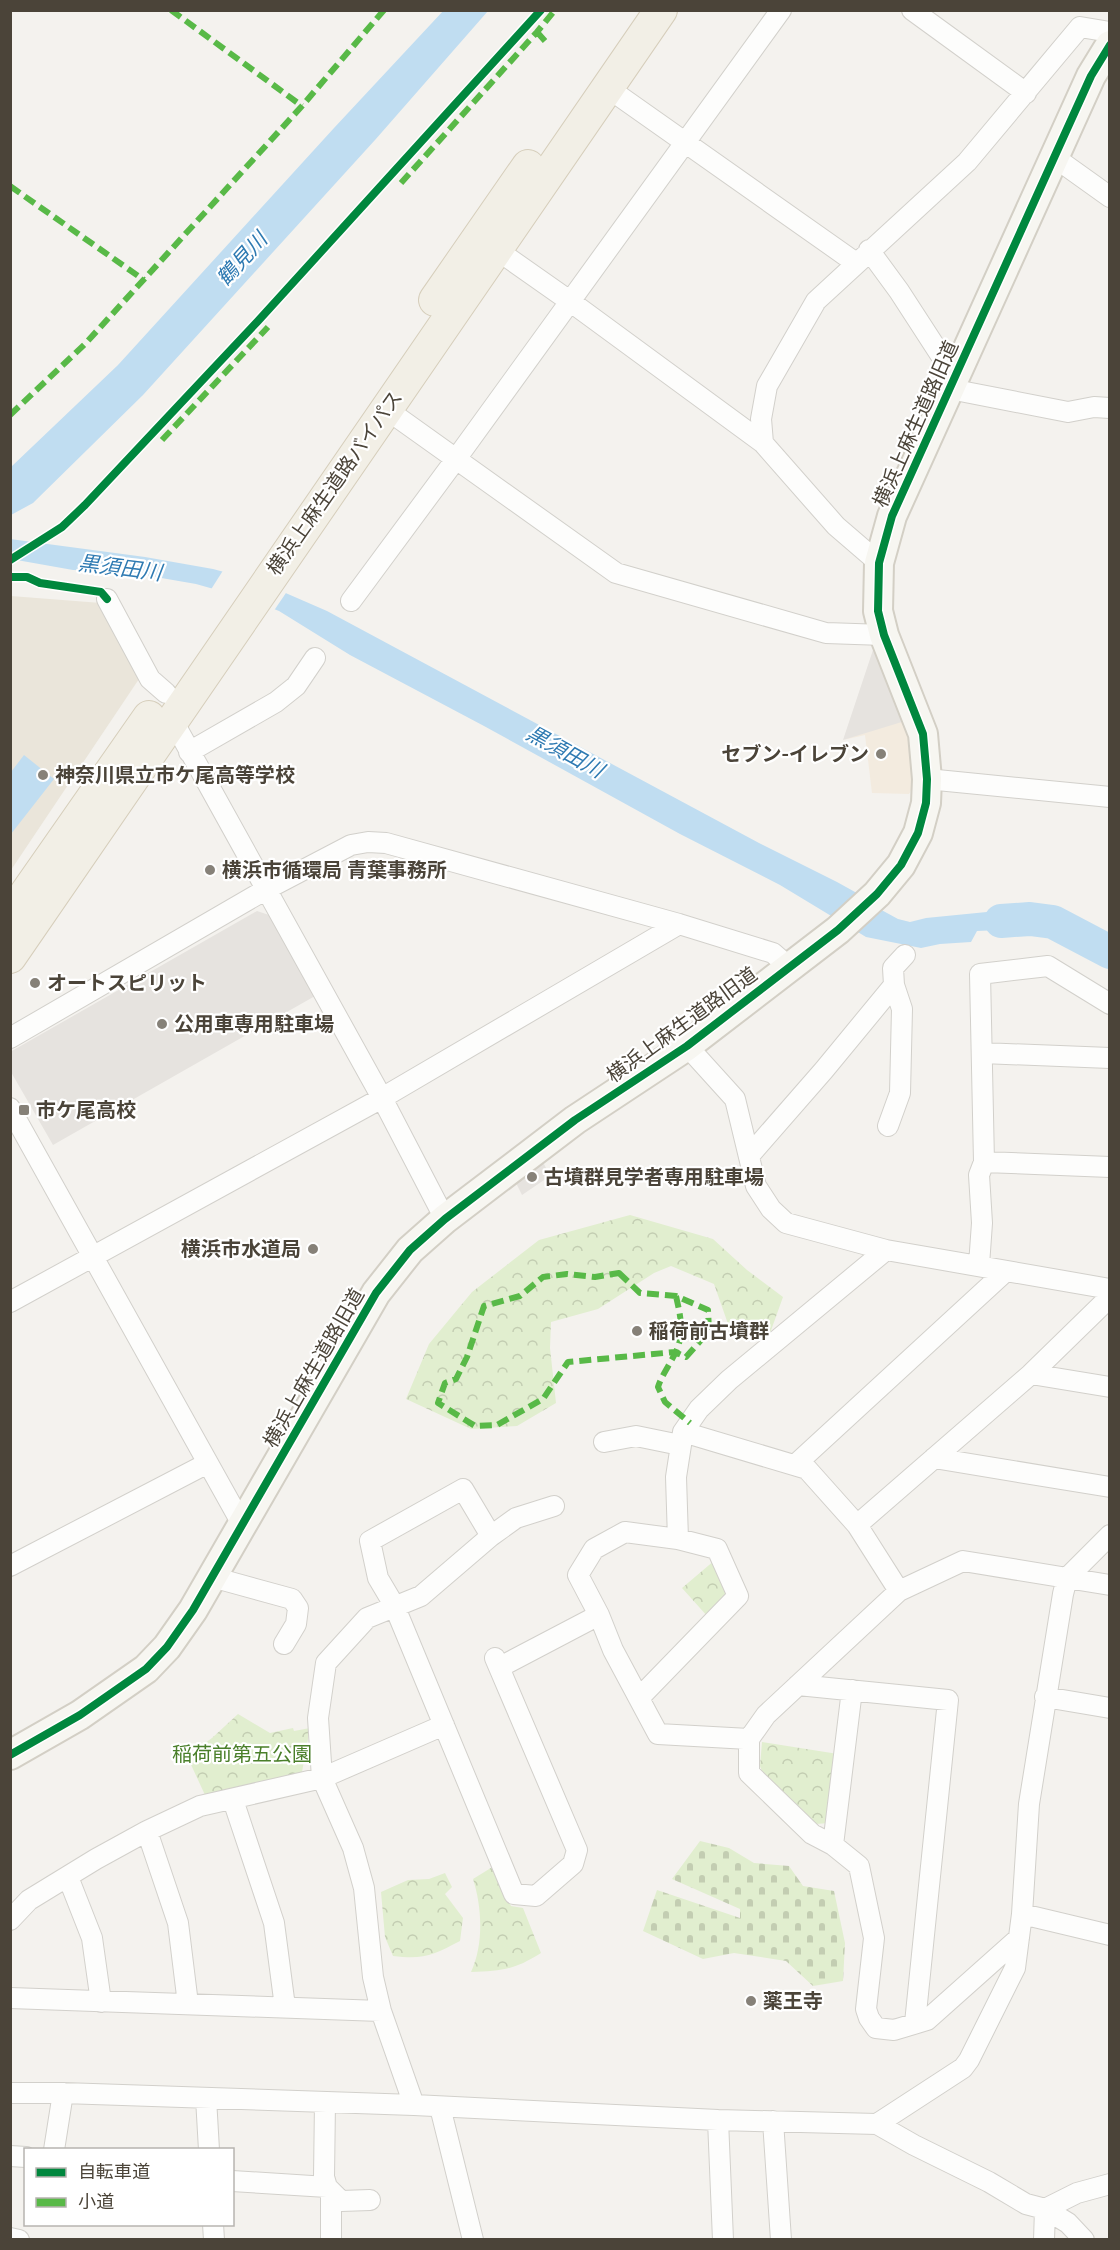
<svg xmlns="http://www.w3.org/2000/svg" width="1120" height="2250" viewBox="0 0 1120 2250" font-family="Karla,'Noto Sans JP',sans-serif">
  <style>
    .commercial { fill: #f3ebdf }
    .education { fill: #eae5da }
    .forest { fill: url(#forest-crowns) }
    .cemetery { fill: url(#cemetery-stones) }
    .parking { fill: #e6e3df }
    .water { fill: #c0ddf1 }
    .pier { fill: #f4f2ee }
    .lines { fill: none; stroke-linecap: round; stroke-linejoin: round }
    .river { stroke: #c0ddf1; stroke-width: 34 }
    .street-casing { stroke: #d2d0cb; stroke-width: 22 }
    .secondary-casing { stroke: #d3cfc5; stroke-width: 32 }
    .primary-casing { stroke: #d6cebb; stroke-width: 34 }
    .street { stroke: #fdfdfc; stroke-width: 20 }
    .secondary { stroke: #f7f6f1; stroke-width: 28 }
    .primary { stroke: #f2efe6; stroke-width: 32 }
    .quiet { stroke: #58b947; stroke-width: 6; stroke-dasharray: 12 6; stroke-linecap: butt }
    .cycleway-casing { stroke: #fff; stroke-width: 11 }
    .cycleway { stroke: #00873e; stroke-width: 8 }
    .poi-dot { fill: #868178; stroke: #fff; stroke-width: 2 }
    .labels { text-anchor: middle; dominant-baseline: central; stroke-width: 4.5; stroke-linejoin: round; paint-order: stroke }
    .street-label { font-size: 20px; fill: #4b4439; stroke: #fff }
    .poi-label { font-size: 20px; font-weight: bold; fill: #4b4439; stroke: #fff; text-anchor: start }
    .park-label { font-size: 20px; fill: #4a7f2a; stroke: #fff }
    .water-label { font-size: 21px; font-style: italic; fill: #2e7ab2; stroke: #fff }
  </style>
  <defs>
    <pattern id="forest-crowns" width="20" height="18" patternUnits="userSpaceOnUse" patternTransform="scale(1.5)"><rect width="20" height="18" fill="#e1eecf"/><path d="M2 6a3 3 0 1 1 6 0M12 15a3 3 0 1 1 6 0" fill="none" stroke="#c3cdb2"/></pattern>
    <pattern id="cemetery-stones" width="16" height="16" patternUnits="userSpaceOnUse" patternTransform="scale(1.5)"><rect width="16" height="16" fill="#e1eecf"/><path d="M2 7V4a2 2 0 0 1 4 0v3zM10 15v-3a2 2 0 0 1 4 0v3z" fill="#c3cdb2"/></pattern>
  </defs>
  <rect width="100%" height="100%" fill="#f4f2ee"/>
  <!-- commercial -->
  <path class="commercial" d="M905,716L911,752L912,789L909,794L872,793L865,735L843,740Z"/>
  <!-- education -->
  <path class="education" d="M11,596L101,603L139,679L11,870Z"/>
  <!-- forest -->
  <path class="forest" d="M630,1215L713,1239L747,1270L783,1297L769,1336L734,1341L714,1284L671,1266L654,1273L598,1309L551,1322L550,1348L556,1403L517,1426L471,1429L406,1399L429,1344L472,1292L539,1240Z
    M715,1560L729,1595L708,1617L682,1588Z
    M238,1714L270,1733L293,1728L294,1731L310,1728L302,1772L205,1795L187,1756L212,1738Z
    M762,1742L838,1754L829,1823L816,1824L763,1774L760,1766Z
    M494,1866L511,1906L523,1908L541,1953C514,1970 502,1971 471,1972C484,1944 482,1907 473,1879Z
    M445,1873L452,1887L445,1894L463,1918L460,1941C433,1955 424,1960 393,1956L385,1937L381,1892L408,1880L429,1879Z"/>
  <!-- cemetery -->
  <path class="cemetery" d="M700,1841L729,1848L754,1863L789,1866L803,1886L834,1891L845,1943L843,1981L813,1986L786,1961L734,1953L703,1959L643,1931L657,1890L740,1918V1909L672,1879Z"/>
  <!-- parking -->
  <path class="parking" d="M875,644L905,721L843,740Z
    M257,911L269,915L315,996L53,1145L11,1072L10,1052Z
    M543,1162L550,1176L522,1195L514,1179Z"/>
  <!-- water -->
  <path class="water" d="M444,10L488,11L375,140L143,395L33,503L11,515V467L118,365L334,128Z
    M10,539L145,557L213,569L258,581L327,611L759,843L837,882L864,897L876,907L898,919L910,922L926,918L1007,910L1047,913L1046,928L977,931L971,942L940,944L921,948L866,937L780,885L680,834L484,726L350,655L279,611L249,599L196,584L121,571L73,570L11,559Z
    M24,755L54,779L11,834V772Z"/>
  <!-- pier -->
  <path class="pier" d="M224,569L259,578L288,590L273,612L210,591Z"/>
  <g class="lines">
    <!-- river -->
    <path class="river" d="M1001,921L1030,919L1053,922L1110,952"/>
    <defs>
      <path id="street" d="M912,10L1026,93
        M608,88L856,263
        M1054,157L1110,197
        M497,250L571,302L763,443
        M869,250L899,291L947,365L957,372
        M950,389L1068,412L1094,407L1110,408
        M386,409L616,573L826,633L884,635
        M879,563L836,526L763,443L761,419L767,386L816,301L967,162L1080,27L1110,32
        M107,599L150,679L166,693
        M351,601L456,459L781,10
        M173,721L382,1098L445,1219
        M189,752L276,702L296,686L315,658
        M927,779L1110,797
        M10,1038L265,890L351,845L368,842L386,843L679,924L773,953L789,967
        M687,1046L735,1099L756,1186L771,1209L786,1223L886,1250L1110,1289
        M982,1053L1110,1058
        M10,1108L242,1524
        M888,1126L900,1093L902,1009L894,985L893,968L905,955
        M749,1156L824,1070L894,985
        M984,1162L1110,1167
        M979,1265L982,1223L979,1175L984,1162L980,974L1048,966L1110,1004
        M10,1302L382,1098L679,924
        M1031,1374L1110,1387
        M683,1432L699,1409L729,1380L886,1250
        M604,1442L636,1436L680,1445
        M934,1458L1110,1487
        M795,1465L1005,1272
        M857,1525L1031,1374L1110,1297
        M491,1536L516,1518L554,1506
        M678,1539L676,1477L683,1432L807,1469L857,1525L899,1591
        M10,1566L208,1463
        M212,1577L292,1599L298,1608L296,1624L284,1644
        M500,1667L599,1615
        M798,1685L948,1700L915,2023
        M1045,1697L1110,1708
        M639,1698L738,1596L717,1549L678,1539L625,1532L594,1549L578,1575L599,1615L613,1650L658,1734L749,1739V1773L812,1834L833,1845L859,1866L874,1938L866,2009L869,2018L876,2028L894,2030L927,2020L1019,1938
        M749,1739L766,1715L899,1591L963,1561L1110,1585
        M233,1800L274,1923L285,2007
        M147,1831L178,1923L188,2004
        M833,1845L852,1690
        M68,1877L92,1938L101,2002
        M1022,1914L1110,1935
        M10,1920L29,1900L96,1859L147,1831L200,1806L322,1778L444,1725
        M10,1998L381,2011
        M10,2093H63L414,2105L718,2120L877,2124L963,2068L969,2060L1015,1968L1022,1914L1029,1804L1063,1594L1067,1578L1110,1535
        M206,2098L209,2150
        M325,2102L324,2177L327,2187L341,2201L370,2200
        M414,2105L381,2011L373,1977L364,1888L353,1848L322,1778L318,1718L326,1663L367,1618L421,1596L491,1536L463,1489L370,1541L378,1578L394,1605L514,1894L536,1896L573,1864L577,1850L495,1658
        M440,2107L473,2240
        M718,2120L723,2240
        M773,2121L781,2240
        M877,2124L914,2145L989,2182L1026,2204L1045,2209L1068,2223L1084,2240
        M54,2150L63,2093
        M10,2156L26,2157
        M232,2181L327,2187
        M213,2224L214,2240
        M10,2238L19,2240
        M331,2240V2192
        M1044,2240L1045,2209L1077,2193L1110,2184"/>
      <path id="secondary" d="M10,1755L80,1715L146,1669L167,1647L193,1610L376,1293L410,1250L445,1219L575,1120L687,1046L838,930L877,894L901,865L918,833L926,803L927,779L923,734L884,635L878,611L879,563L892,516L1091,76L1110,45"/>
      <path id="primary" d="M435,300L528,166
        M10,916L149,717
        M10,957L661,10"/>
    </defs>
    <!-- street casing -->
    <use href="#street" class="street-casing"/>
    <!-- secondary casing -->
    <use href="#secondary" class="secondary-casing"/>
    <!-- primary casing -->
    <use href="#primary" class="primary-casing"/>
    <!-- street -->
    <use href="#street" class="street"/>
    <!-- secondary -->
    <use href="#secondary" class="secondary"/>
    <!-- primary -->
    <use href="#primary" class="primary"/>
    <!-- quiet -->
    <path class="quiet" d="M171,10L302,106
      M537,32L546,42
      M401,183L537,32L555,10
      M10,186L144,280
      M10,415L85,344L302,106L384,10
      M162,440L268,327
      M619,1273L640,1293L676,1296L708,1310L709,1331L686,1357L675,1352L568,1362L543,1399L497,1425L475,1426L438,1403L445,1383L456,1379L467,1357L484,1306L520,1296L543,1277L567,1274L595,1277Z
      M676,1296C679,1310 683,1325 680,1339C677,1356 663,1371 658,1387L665,1402L690,1423"/>
    <defs>
      <path id="cycleway" d="M10,560L62,527L85,505L258,321L541,10
        M10,577H27L40,583L101,592L107,599
        M10,1755L80,1715L146,1669L167,1647L193,1610L376,1293L410,1250L445,1219L575,1120L687,1046L838,930L877,894L901,865L918,833L926,803L927,779L923,734L884,635L878,611L879,563L892,516L1091,76L1110,45"/>
    </defs>
    <!-- cycleway casing -->
    <use href="#cycleway" class="cycleway-casing"/>
    <!-- cycleway -->
    <use href="#cycleway" class="cycleway"/>
  </g>
  <!-- markers -->
  <g class="poi-dot">
    <circle cx="881" cy="754" r="6"/>
    <circle cx="43" cy="775" r="6"/>
    <circle cx="210" cy="870" r="6"/>
    <circle cx="35" cy="983" r="6"/>
    <circle cx="162" cy="1024" r="6"/>
    <rect x="18" y="1104" width="12" height="12" rx="3"/>
    <circle cx="532" cy="1177" r="6"/>
    <circle cx="313" cy="1249" r="6"/>
    <circle cx="637" cy="1331" r="6"/>
    <circle cx="751" cy="2001" r="6"/>
  </g>
  <g class="labels">
    <!-- street labels -->
    <g class="street-label">
      <text transform="translate(916 424) rotate(-66)">横浜上麻生道路旧道</text>
      <text transform="translate(335 483) rotate(-55)">横浜上麻生道路バイパス</text>
      <text transform="translate(682 1025) rotate(-36)">横浜上麻生道路旧道</text>
      <text transform="translate(314 1368) rotate(-60)">横浜上麻生道路旧道</text>
    </g>
    <!-- poi labels -->
    <g class="poi-label">
      <text x="869" y="754" text-anchor="end">セブン-イレブン</text>
      <text x="55" y="775">神奈川県立市ケ尾高等学校</text>
      <text x="222" y="870">横浜市循環局 青葉事務所</text>
      <text x="47" y="983">オートスピリット</text>
      <text x="174" y="1024">公用車専用駐車場</text>
      <text x="36" y="1110">市ケ尾高校</text>
      <text x="544" y="1177">古墳群見学者専用駐車場</text>
      <text x="301" y="1249" text-anchor="end">横浜市水道局</text>
      <text x="649" y="1331">稲荷前古墳群</text>
      <text x="763" y="2001">薬王寺</text>
    </g>
    <!-- park labels -->
    <g class="park-label">
      <text x="242" y="1754">稲荷前第五公園</text>
    </g>
    <!-- water labels -->
    <g class="water-label">
      <text transform="translate(242 259) rotate(-48)">鶴見川</text>
      <text transform="translate(120 568) rotate(7)">黒須田川</text>
      <text transform="translate(565 752) rotate(29)">黒須田川</text>
    </g>
  </g>
  <!-- border -->
  <rect width="1120" height="2250" fill="none" stroke="#4b4439" stroke-width="24"/>
  <!-- legend -->
  <rect x="24" y="2148" width="210" height="78" fill="#ffffff" stroke="#b7b4b0" stroke-width="1.5"/>
  <rect x="36" y="2168" width="30" height="9" fill="#00873e" stroke="#b7b4b0" stroke-width="1.5"/>
  <text x="78" y="2178" font-size="18" fill="#4b4439">自転車道</text>
  <rect x="36" y="2198" width="30" height="9" fill="#58b947" stroke="#b7b4b0" stroke-width="1.5"/>
  <text x="78" y="2208" font-size="18" fill="#4b4439">小道</text>
</svg>
